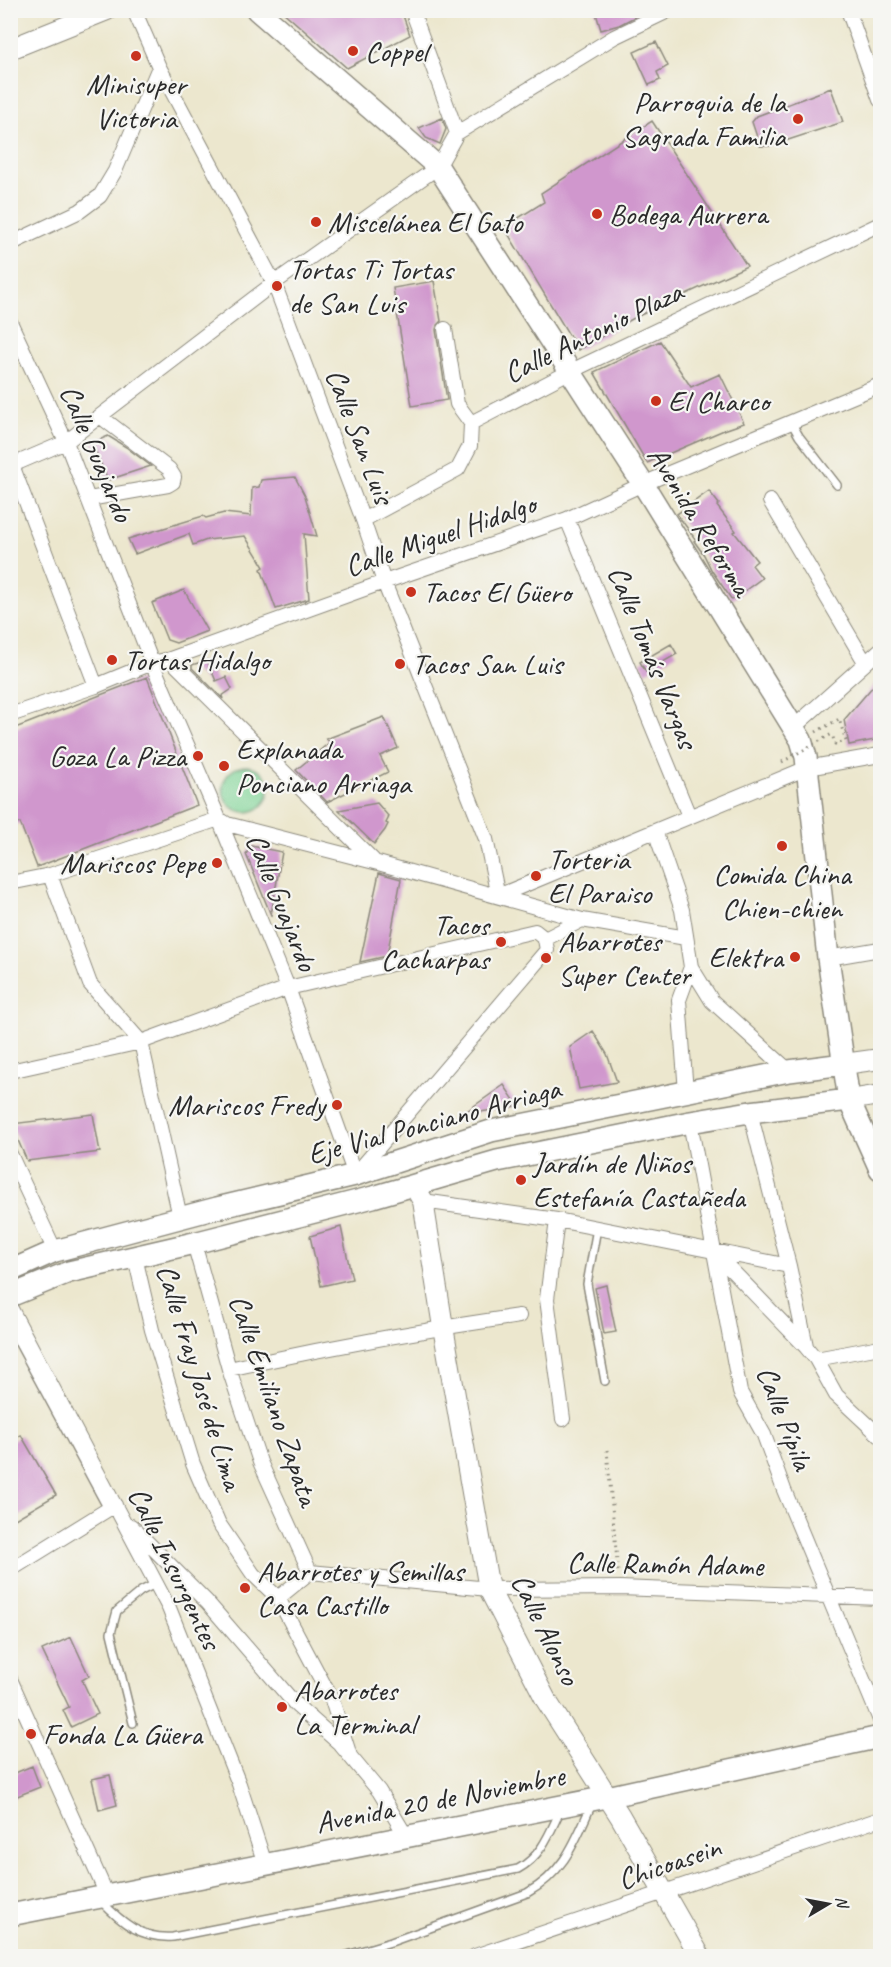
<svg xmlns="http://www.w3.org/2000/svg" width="891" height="1967" viewBox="0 0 891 1967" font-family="Caveat,sans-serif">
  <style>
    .green { fill: #80d497; stroke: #568061; stroke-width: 1.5 }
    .building { fill: #d097cd }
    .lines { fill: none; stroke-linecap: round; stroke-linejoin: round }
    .lane-casing { stroke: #8c897c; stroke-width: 10 }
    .street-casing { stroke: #8c897c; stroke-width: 16 }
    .secondary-casing { stroke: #8c897c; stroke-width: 22 }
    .primary-casing { stroke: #8c897c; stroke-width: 24 }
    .path { stroke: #8c897c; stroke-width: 3; stroke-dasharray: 1.5 4.5; stroke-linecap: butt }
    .lane { stroke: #fff; stroke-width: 7 }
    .street { stroke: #fff; stroke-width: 14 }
    .secondary { stroke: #fff; stroke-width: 20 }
    .primary { stroke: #fff; stroke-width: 21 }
    .path-bridge { stroke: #8c897c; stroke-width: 3; stroke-dasharray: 1.5 4.5; stroke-linecap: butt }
    .poi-dot { fill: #c8321e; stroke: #f6f6f2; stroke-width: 2 }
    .labels { text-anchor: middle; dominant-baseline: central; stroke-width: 4.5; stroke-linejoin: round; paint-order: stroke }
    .poi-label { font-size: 30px; fill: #2b2b2b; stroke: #f6f6f2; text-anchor: start }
    .street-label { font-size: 30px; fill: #2b2b2b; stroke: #f6f6f2 }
  </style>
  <rect width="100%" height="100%" fill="#f6f6f2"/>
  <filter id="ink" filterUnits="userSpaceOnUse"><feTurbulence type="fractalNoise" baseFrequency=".0167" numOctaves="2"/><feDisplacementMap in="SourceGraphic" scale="12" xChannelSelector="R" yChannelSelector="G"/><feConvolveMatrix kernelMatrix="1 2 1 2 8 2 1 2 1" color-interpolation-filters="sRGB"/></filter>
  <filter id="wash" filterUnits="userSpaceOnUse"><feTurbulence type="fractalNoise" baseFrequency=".008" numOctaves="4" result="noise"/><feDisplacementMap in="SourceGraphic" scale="24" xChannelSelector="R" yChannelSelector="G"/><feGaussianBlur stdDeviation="1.35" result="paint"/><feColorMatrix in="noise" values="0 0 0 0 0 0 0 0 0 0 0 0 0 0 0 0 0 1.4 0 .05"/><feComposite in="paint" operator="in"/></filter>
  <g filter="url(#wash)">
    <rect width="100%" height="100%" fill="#ece7ce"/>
    <!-- green -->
    <path class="green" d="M223 789a23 23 0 1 1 46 0a23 23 0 1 1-46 0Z"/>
    <g id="blocks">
      <!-- building -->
      <path class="building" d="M281,10H401L410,35L347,68Z
        M595,10H648L619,25L601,30Z
        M656,42L668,66L657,72L660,80L649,85L634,52Z
        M831,88L843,122L770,146H760L752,122L757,116Z
        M442,118L446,129L440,144L426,138L419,128Z
        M652,121L747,266L634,318L578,350L504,227L544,202L541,193Z
        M434,281L441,321L437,325L436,330L447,400L412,406L393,288Z
        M660,341L691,387L720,374L744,423L724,430L647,463L594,372Z
        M108,436L126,447L151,466L108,480L92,443Z
        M295,477L305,496L317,536L304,534L309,599L276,609L261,569L264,567L245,536L207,540L193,545L189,534L135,554L128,539L203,516L206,518L224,513L251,516L252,488L259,487L261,480Z
        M709,491L719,504L717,506L736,531L734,532L757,561L752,565L762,578L732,600L712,571L704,555L694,541L696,540L677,514Z
        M184,590L207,631L176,643L167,640L152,603Z
        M671,644L677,654L646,672L640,662Z
        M207,660L216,681L226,677L232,689L222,696L223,699L192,668V665Z
        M147,677L197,805L37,867L20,823L10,826V730Z
        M880,678V739L849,745L844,720Z
        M384,717L398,748L380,756L388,772L327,802L296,770L330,742L326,739Z
        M377,803L389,817L386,823L388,824L385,830L374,844L339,810Z
        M251,846L282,852L271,915L246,854Z
        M379,873L401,879L387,956L360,962Z
        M593,1031L607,1054L617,1082L579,1089L570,1047Z
        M504,1085L518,1106L461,1115Z
        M93,1114L100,1152L27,1161L11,1124Z
        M341,1227L352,1279L321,1286L310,1236Z
        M606,1285L616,1332L604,1334L595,1288Z
        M21,1435L56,1495L10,1522V1442Z
        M71,1637L89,1676L82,1680L98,1714L71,1727L63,1710L69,1707L42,1650Z
        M32,1766L40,1787L10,1799V1775Z
        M110,1775L117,1805L99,1810L92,1779Z"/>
    </g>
  </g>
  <g filter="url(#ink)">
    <use href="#blocks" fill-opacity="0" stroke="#8c897c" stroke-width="1.5"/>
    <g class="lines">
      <defs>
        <path id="lane" d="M791,422L799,436L837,485
          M597,1228L587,1284L605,1381
          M10,1327L108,1509
          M133,1723L111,1633L117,1611L141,1591L157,1583
          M101,1901C122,1923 141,1939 173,1937L518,1869C542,1856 550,1832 561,1809
          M344,1956L391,1942L527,1893C565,1872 575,1841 592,1804"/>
        <path id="street" d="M134,10L159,67L274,283L363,520L384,582L486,839L498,896L807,768L880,755
          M412,10L457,133
          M848,10L880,100
          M10,244L80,211L100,196L115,171L159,67
          M10,322L66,442L152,663L219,819L288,988L355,1175L547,950L545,939
          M445,329L457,404L471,423
          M12,465L96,686
          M10,466L66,442L274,283L438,167L457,133L614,37L670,10
          M89,499L168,485L173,482L174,477L169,469L101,417
          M770,501L865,662
          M567,519L689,816
          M363,520L458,469L470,446L471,423L569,372L880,224
          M170,659L373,860
          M10,715L96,686L152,663L170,659L384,582L567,519L643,484L880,385
          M793,728L880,650
          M655,831L682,910L691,967L712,1001L789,1071
          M50,875L90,984L141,1042L180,1217
          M10,883L50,875L219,819L227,824L378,863L582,920L686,938
          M545,939L582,920
          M828,958L880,949
          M10,1071L141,1042L288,988L535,931L545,939
          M686,1092L679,1000L691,967
          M750,1112L789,1266L806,1346
          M690,1122L740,1392L764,1435L784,1490L880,1720
          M10,1154L55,1251
          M423,1201L557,1220L789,1266
          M557,1220L547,1299L563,1419
          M194,1243L229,1369L260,1462L310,1572
          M713,1251L806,1347L816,1359L836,1395L880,1436
          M135,1257L152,1330L193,1464L219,1524L253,1574L278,1598L332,1700L350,1756
          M10,1307L169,1608L239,1784L265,1864
          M816,1359L880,1347
          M229,1369C325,1348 422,1330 519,1316
          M131,1526L207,1602L296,1705L339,1743L379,1791L406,1836
          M10,1570L115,1505
          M278,1598L310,1572L489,1589L620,1588L880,1598
          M10,1679L107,1895
          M475,1956L880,1819"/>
        <path id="secondary" d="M10,49L107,10
          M844,1064L880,1059
          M849,1100L880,1095
          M414,1186L423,1201L443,1327L489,1589L546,1700L620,1816L700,1956"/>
        <path id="primary" d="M257,10L438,167L643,484L801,740L806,757L828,958L849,1100L880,1169
          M10,1271L55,1251L217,1208L355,1175L491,1131L789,1071L844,1064
          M10,1296L69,1272L194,1243L373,1197L497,1161L690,1122L750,1112L849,1100
          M10,1915L607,1797L880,1737"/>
      </defs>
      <!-- lane casing -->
      <use href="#lane" class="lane-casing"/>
      <!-- street casing -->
      <use href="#street" class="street-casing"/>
      <!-- secondary casing -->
      <use href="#secondary" class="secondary-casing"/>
      <!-- primary casing -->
      <use href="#primary" class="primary-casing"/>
      <!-- path -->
      <path class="path" d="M816,732L839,719L846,741L835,744L832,734
        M607,1450L618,1573"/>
      <!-- lane -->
      <use href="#lane" class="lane"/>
      <!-- street -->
      <use href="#street" class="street"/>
      <!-- secondary -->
      <use href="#secondary" class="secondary"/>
      <!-- primary -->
      <use href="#primary" class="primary"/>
      <!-- path-bridge -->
      <path class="path-bridge" d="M782,762L832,734"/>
    </g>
  </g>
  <!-- markers -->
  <g class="poi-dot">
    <circle cx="353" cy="51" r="6"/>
    <circle cx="136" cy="56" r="6"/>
    <circle cx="798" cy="119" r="6"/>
    <circle cx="597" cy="214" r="6"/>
    <circle cx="316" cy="222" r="6"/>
    <circle cx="277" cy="286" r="6"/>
    <circle cx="656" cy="401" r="6"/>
    <circle cx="411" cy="592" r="6"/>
    <circle cx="112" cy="660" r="6"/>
    <circle cx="400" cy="664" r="6"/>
    <circle cx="198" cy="756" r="6"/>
    <circle cx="224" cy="766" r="6"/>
    <circle cx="782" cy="846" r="6"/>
    <circle cx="217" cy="863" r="6"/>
    <circle cx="536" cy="876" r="6"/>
    <circle cx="501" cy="942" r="6"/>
    <circle cx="795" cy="957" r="6"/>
    <circle cx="546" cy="958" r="6"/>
    <circle cx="337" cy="1105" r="6"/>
    <circle cx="521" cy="1180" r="6"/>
    <circle cx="245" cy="1588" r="6"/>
    <circle cx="282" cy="1707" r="6"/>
    <circle cx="31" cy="1734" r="6"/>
  </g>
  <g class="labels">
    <!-- poi labels -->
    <g class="poi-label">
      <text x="365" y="51">Coppel</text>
      <text x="136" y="84" text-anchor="middle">Minisuper<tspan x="136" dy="34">Victoria</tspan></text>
      <text x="786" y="102" text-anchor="end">Parroquia de la<tspan x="786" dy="34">Sagrada Familia</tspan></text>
      <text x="609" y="214">Bodega Aurrera</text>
      <text x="328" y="222">Miscelánea El Gato</text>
      <text x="289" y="269">Tortas Ti Tortas<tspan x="289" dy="34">de San Luis</tspan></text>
      <text x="668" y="401">El Charco</text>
      <text x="423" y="592">Tacos El Güero</text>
      <text x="124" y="660">Tortas Hidalgo</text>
      <text x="412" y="664">Tacos San Luis</text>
      <text x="236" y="749">Explanada<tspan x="236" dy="34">Ponciano Arriaga</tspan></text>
      <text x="186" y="756" text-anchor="end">Goza La Pizza</text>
      <text x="548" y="859">Torteria<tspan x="548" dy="34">El Paraiso</tspan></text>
      <text x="205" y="863" text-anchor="end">Mariscos Pepe</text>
      <text x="782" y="874" text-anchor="middle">Comida China<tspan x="782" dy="34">Chien-chien</tspan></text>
      <text x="489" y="925" text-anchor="end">Tacos<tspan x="489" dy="34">Cacharpas</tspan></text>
      <text x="558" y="941">Abarrotes<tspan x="558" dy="34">Super Center</tspan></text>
      <text x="783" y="957" text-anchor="end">Elektra</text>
      <text x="325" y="1105" text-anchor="end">Mariscos Fredy</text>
      <text x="533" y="1163">Jardín de Niños<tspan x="533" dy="34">Estefanía Castañeda</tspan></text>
      <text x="257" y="1571">Abarrotes y Semillas<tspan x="257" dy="34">Casa Castillo</tspan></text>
      <text x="294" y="1690">Abarrotes<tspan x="294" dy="34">La Terminal</tspan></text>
      <text x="43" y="1734">Fonda La Güera</text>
    </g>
    <!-- street labels -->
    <g class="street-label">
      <text transform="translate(593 332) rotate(-26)">Calle Antonio Plaza</text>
      <text transform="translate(360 436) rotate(69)">Calle San Luis</text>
      <text transform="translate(97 453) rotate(67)">Calle Guajardo</text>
      <text transform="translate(700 521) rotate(58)">Avenida Reforma</text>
      <text transform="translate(440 535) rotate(-19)">Calle Miguel Hidalgo</text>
      <text transform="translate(653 657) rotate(68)">Calle Tomás Vargas</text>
      <text transform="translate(282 902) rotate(68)">Calle Guajardo</text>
      <text transform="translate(434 1121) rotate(-15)">Eje Vial Ponciano Arriaga</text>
      <text transform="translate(200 1377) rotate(73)">Calle Fray José de Lima</text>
      <text transform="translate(274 1400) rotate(71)">Calle Emiliano Zapata</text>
      <text transform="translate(785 1418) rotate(69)">Calle Pípila</text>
      <text transform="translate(665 1564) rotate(1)">Calle Ramón Adame</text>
      <text transform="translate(175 1568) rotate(64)">Calle Insurgentes</text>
      <text transform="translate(546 1629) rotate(64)">Calle Alonso</text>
      <text transform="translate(440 1799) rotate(-11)">Avenida 20 de Noviembre</text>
      <text transform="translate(669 1863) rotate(-19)">Chicoasein</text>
    </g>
  </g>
  <!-- margin -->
  <rect width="891" height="1967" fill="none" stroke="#f6f6f2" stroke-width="36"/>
  <!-- north arrow -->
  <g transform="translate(828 1904) rotate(80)" stroke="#f6f6f2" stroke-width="4.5" paint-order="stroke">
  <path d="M0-4.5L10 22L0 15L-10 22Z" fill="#2b2b2b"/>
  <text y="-9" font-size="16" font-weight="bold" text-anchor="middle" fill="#2b2b2b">N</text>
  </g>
</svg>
